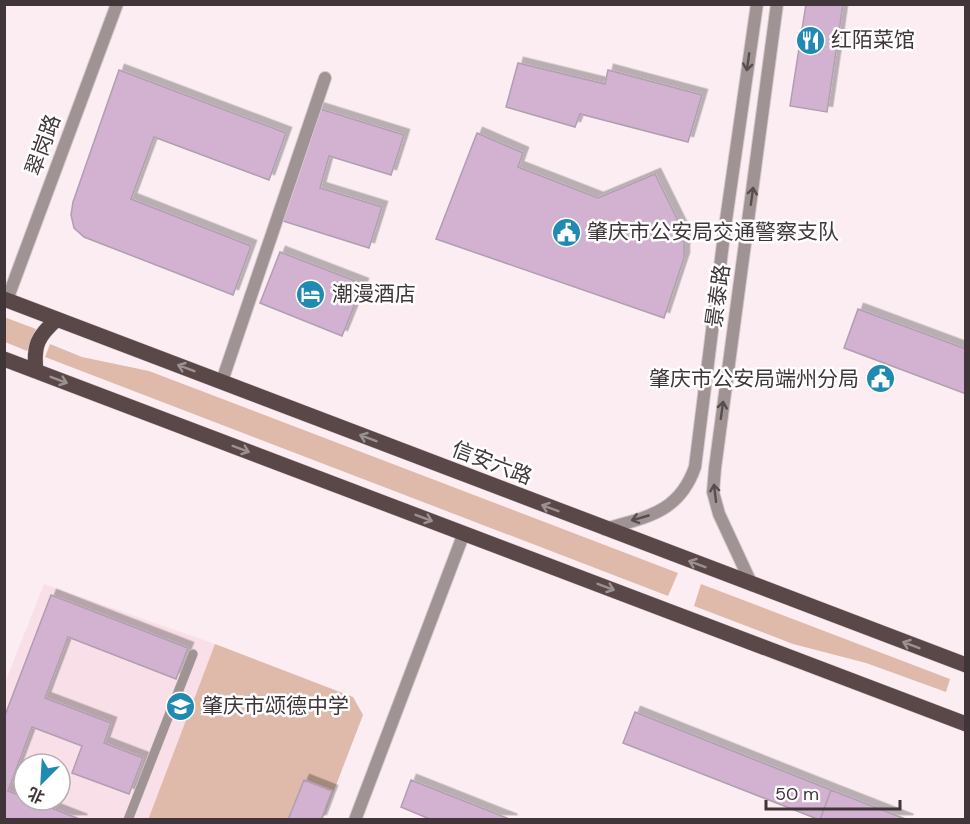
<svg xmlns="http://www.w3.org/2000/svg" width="970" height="824" viewBox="0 0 970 824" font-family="'DM Sans','Noto Sans SC',sans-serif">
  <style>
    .built { fill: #f9e0e8; fill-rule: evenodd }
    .green { fill: #dfbaab }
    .building { fill: #d3b1d1; stroke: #b09faf; stroke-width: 1.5; filter: url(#shadow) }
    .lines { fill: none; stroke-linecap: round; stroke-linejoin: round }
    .service-casing { stroke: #d6c8ce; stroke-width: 10 }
    .minor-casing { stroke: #d6c8ce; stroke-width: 14 }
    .tertiary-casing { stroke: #d6c8ce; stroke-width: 14 }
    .primary-casing { stroke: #d6c8ce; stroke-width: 16 }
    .service { stroke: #9f9393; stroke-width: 9 }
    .minor { stroke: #9f9393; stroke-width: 12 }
    .tertiary { stroke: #9f9393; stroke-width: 12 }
    .primary { stroke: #5a4848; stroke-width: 15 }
    .oneway { stroke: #584d50 }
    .oneway2 { stroke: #9c9191 }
    .labels { text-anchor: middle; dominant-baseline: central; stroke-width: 5; stroke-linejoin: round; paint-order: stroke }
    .poi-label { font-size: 21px; fill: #40363a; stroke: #fff; text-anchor: start }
    .street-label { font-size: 21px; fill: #40363a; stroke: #fff }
  </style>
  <defs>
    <filter id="shadow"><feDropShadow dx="5.5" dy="-5.5" stdDeviation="0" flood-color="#0004"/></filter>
  </defs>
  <rect width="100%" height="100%" fill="#fcedf3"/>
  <!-- built -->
  <path class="built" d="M44,584L215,644L353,697L363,715L323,819H5L4,685ZM24,764H60V800H24Z"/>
  <!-- green -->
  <path class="green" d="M4,317L36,329L27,351L5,342Z
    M50,344L82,357L149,371L678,573L668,596L45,357Z
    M701,584L950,679L946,692L866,663L793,644L694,606Z
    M215,644L353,697L363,715L323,819L148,820Z"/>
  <!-- building -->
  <path class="building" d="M806,4H843L827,112L790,106Z
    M518,63L605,84L608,70L702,95L688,142L580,114L575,127L506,107Z
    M119,70L286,133L269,180L154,137L131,199L251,246L233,295L84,237L74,228L71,215L73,202Z
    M317,108L404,135L391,175L329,156L320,188L382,207L369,248L283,221Z
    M477,133L523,153L518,167L598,198L655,174L684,233V258L664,318L436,239Z
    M280,252L363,284L342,336L260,303Z
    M858,309L966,349V394L844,348Z
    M51,595L188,648L176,679L68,637L45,698L111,723L104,743L143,758L129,794L72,773L82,746L32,727L8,791L24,797V800H31L82,820H4V718Z
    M635,712L831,790L820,820L623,743Z
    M304,780L332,791L321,820H288Z
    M411,780L512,820H432L401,807Z
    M831,790L908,820H820Z"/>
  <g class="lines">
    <defs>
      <path id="service" d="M128,820L193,654"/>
      <path id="minor" d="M7,300L117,4
        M222,381L325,78
        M355,820L464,533"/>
      <path id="tertiary" d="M605,529C646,517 679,513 695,467L725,227L757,4
        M752,585L719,514L713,492L715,468L777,4"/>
      <path id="primary" d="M4,299L966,665
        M4,359L966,724
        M36,371C33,345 38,336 57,319"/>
    </defs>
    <!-- service casing -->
    <use href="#service" class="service-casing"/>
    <!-- minor casing -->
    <use href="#minor" class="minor-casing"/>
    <!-- tertiary casing -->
    <use href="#tertiary" class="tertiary-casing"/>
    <!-- primary casing -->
    <use href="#primary" class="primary-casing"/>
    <!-- service -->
    <use href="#service" class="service"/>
    <!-- minor -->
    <use href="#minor" class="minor"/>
    <!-- tertiary -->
    <use href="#tertiary" class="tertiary"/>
    <!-- primary -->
    <use href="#primary" class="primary"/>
  </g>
  <!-- one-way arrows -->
  <defs><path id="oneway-shaft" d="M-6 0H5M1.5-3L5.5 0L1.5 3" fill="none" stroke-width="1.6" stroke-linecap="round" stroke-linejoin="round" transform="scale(1.5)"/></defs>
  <g class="oneway">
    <use href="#oneway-shaft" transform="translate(748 62) rotate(98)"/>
    <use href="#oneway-shaft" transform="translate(752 196) rotate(-82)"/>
    <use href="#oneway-shaft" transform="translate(722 410) rotate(-82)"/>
    <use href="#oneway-shaft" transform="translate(715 493) rotate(-97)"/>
    <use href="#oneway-shaft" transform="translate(640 518) rotate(164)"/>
  </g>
  <g class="oneway2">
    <use href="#oneway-shaft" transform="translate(186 368) rotate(-159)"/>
    <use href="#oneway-shaft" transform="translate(59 380) rotate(21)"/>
    <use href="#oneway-shaft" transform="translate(368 438) rotate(-159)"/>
    <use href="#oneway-shaft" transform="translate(241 449) rotate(21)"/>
    <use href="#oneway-shaft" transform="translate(550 508) rotate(-159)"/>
    <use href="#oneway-shaft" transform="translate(424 518) rotate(21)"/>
    <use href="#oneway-shaft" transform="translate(697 564) rotate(-159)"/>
    <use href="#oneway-shaft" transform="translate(606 587) rotate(21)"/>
    <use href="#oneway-shaft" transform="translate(911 645) rotate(-159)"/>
  </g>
  <!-- icons -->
  <defs>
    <symbol id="restaurant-disc" viewBox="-11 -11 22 22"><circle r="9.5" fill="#208ab2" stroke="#fff"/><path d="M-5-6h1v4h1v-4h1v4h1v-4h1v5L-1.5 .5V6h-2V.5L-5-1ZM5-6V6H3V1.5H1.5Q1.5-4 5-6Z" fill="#fff"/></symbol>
    <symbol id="civic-disc" viewBox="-11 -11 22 22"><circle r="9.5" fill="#208ab2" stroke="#fff"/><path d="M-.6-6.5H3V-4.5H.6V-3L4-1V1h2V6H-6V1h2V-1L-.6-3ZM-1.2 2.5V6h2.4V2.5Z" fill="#fff"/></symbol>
    <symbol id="hotel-disc" viewBox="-11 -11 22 22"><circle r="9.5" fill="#208ab2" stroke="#fff"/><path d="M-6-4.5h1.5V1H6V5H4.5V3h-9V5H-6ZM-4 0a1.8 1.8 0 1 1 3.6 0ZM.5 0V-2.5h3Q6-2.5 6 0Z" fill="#fff"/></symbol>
    <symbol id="school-disc" viewBox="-11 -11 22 22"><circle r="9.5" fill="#208ab2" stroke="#fff"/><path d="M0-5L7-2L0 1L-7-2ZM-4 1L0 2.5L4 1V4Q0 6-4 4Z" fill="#fff"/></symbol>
  </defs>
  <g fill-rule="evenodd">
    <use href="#restaurant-disc" x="794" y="24" width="33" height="33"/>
    <use href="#civic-disc" x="550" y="216" width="33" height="33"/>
    <use href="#hotel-disc" x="294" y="278" width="33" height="33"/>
    <use href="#civic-disc" x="864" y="362" width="33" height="33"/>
    <use href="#school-disc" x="164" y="690" width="33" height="33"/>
  </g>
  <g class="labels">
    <!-- poi labels -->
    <g class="poi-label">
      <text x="831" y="40">红陌菜馆</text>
      <text x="587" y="232">肇庆市公安局交通警察支队</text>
      <text x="332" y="294">潮漫酒店</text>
      <text x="859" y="379" text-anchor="end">肇庆市公安局端州分局</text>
      <text x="202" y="706">肇庆市颂德中学</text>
    </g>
    <!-- street labels -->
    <g class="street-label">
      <text transform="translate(43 145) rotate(-70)">翠岗路</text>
      <text transform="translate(718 296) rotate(-82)">景泰路</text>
      <text transform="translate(492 463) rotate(21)">信安六路</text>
    </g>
  </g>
  <!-- border -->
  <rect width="970" height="824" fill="none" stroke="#40363a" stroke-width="12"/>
  <!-- north arrow -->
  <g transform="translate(42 782) rotate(204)"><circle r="28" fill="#ffffff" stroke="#b3afb0" stroke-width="1.5"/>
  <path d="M0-4.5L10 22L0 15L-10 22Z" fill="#208ab2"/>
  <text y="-9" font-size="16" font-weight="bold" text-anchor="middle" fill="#40363a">北</text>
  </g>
  <!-- scale -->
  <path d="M766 800v9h134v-9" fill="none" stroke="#40363a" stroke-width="3"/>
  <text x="775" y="800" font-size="18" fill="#40363a" stroke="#ffffff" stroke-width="4.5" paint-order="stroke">50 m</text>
</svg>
